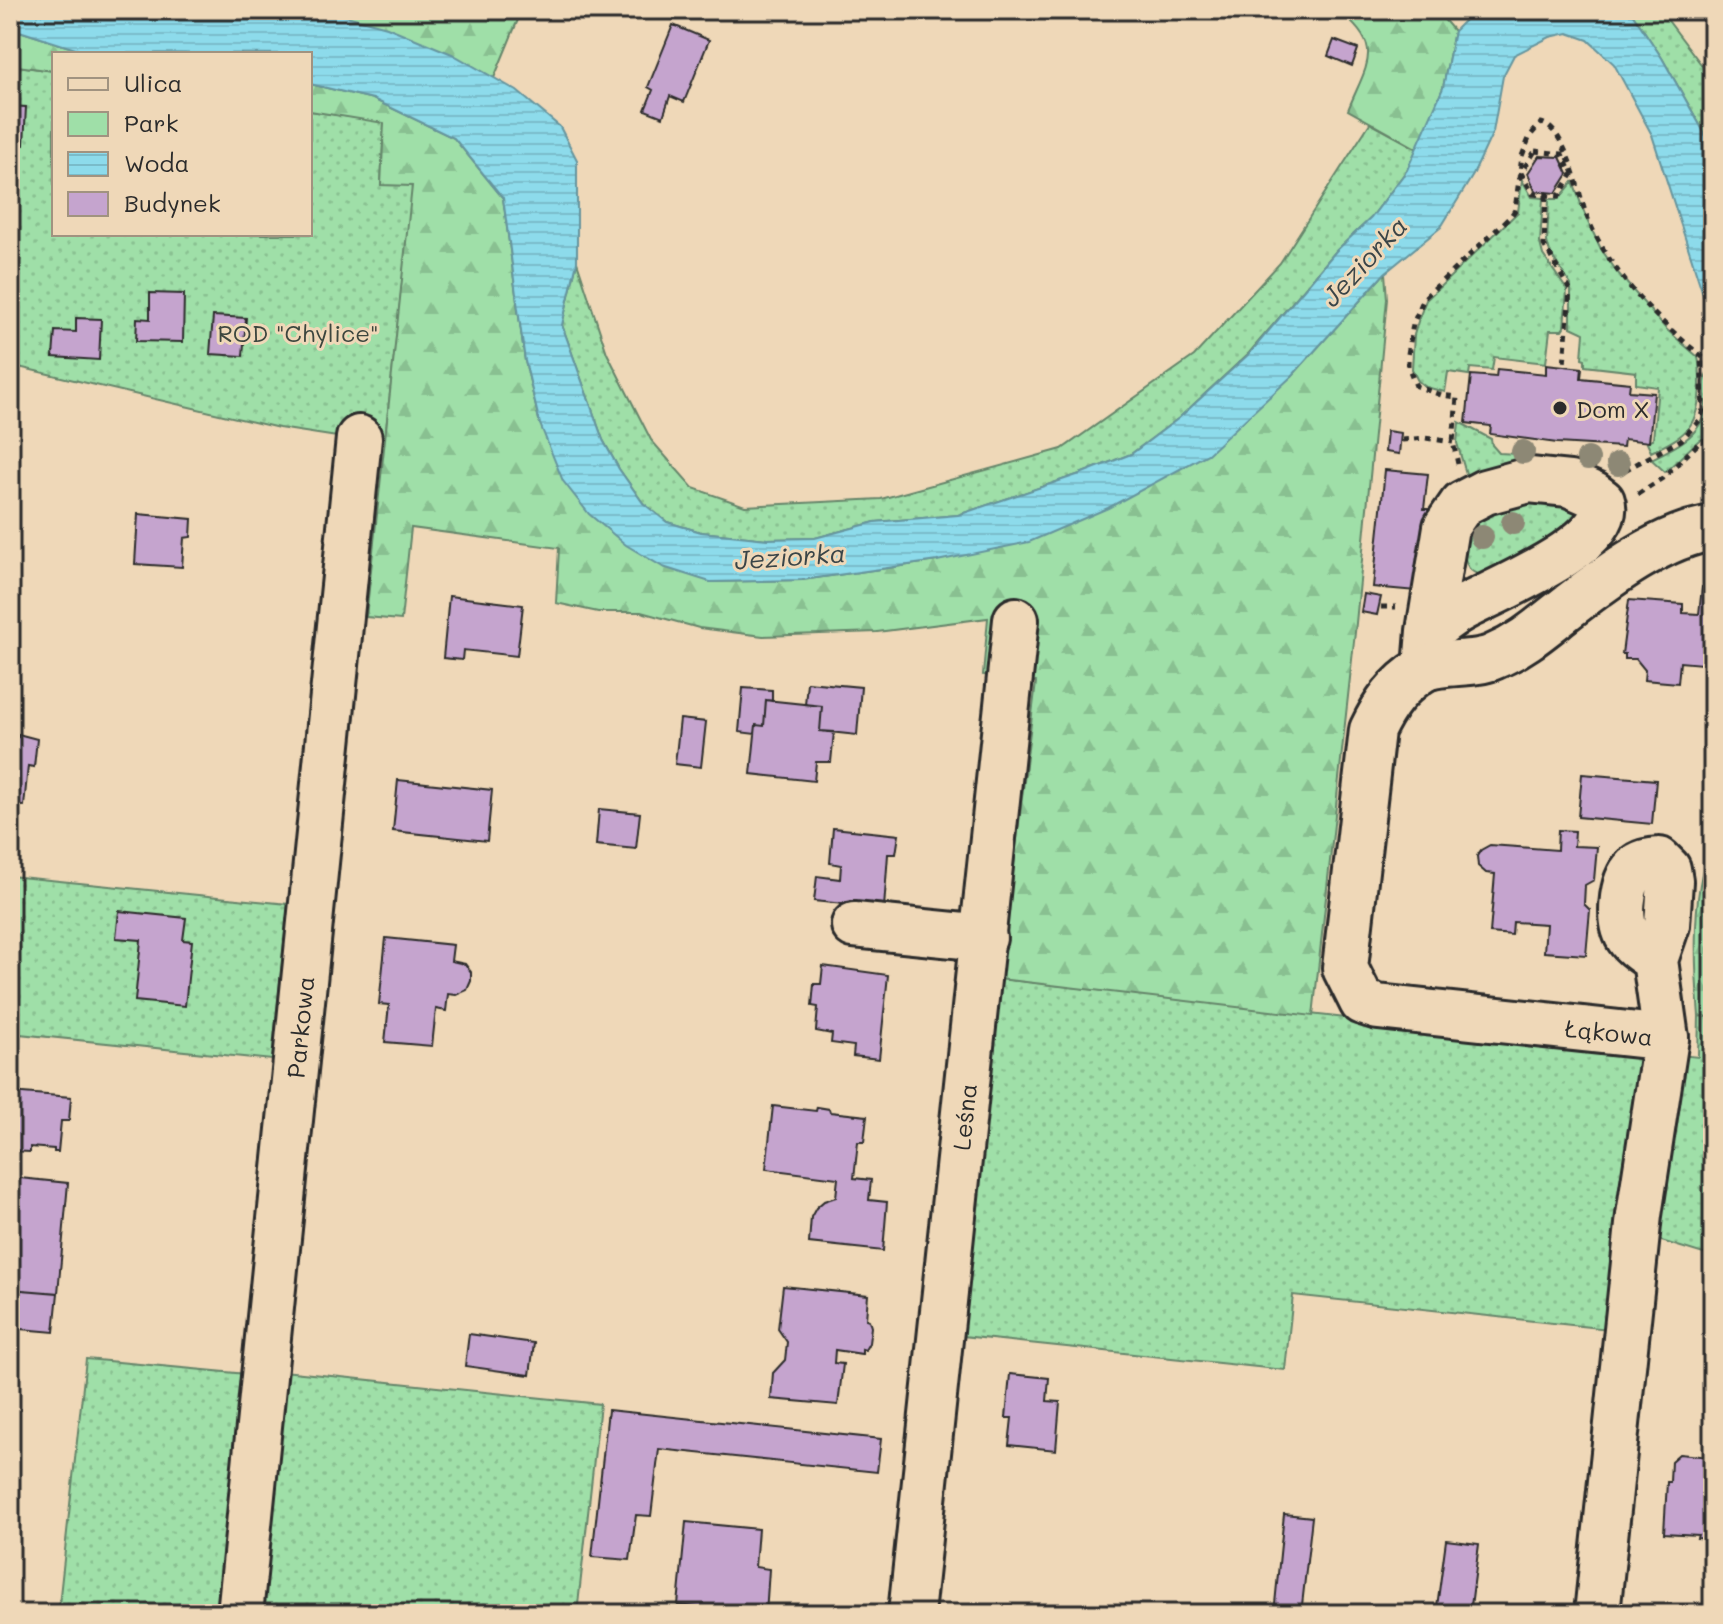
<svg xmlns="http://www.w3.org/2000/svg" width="1723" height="1624" viewBox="0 0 1723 1624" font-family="Mali,sans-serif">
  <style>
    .green { fill: url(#green-dots); stroke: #65856a; stroke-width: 2 }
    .forest { fill: url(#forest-firs); stroke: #65856a; stroke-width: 2 }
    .water { fill: url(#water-rules); stroke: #66959e; stroke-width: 2 }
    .building { fill: #c5a4ce; stroke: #2b2b2b; stroke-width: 2 }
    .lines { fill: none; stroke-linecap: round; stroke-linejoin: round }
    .minor-casing { stroke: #2b2b2b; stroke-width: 50 }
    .path { stroke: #2b2b2b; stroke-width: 5; stroke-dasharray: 6 6; stroke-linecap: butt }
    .minor { stroke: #efd8b8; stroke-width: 44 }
    .tree { fill: #8d8875 }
    .poi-dot { fill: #2b2b2b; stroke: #efd8b8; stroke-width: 3 }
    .labels { text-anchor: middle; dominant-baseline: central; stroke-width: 6; stroke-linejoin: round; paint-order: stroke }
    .park-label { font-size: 24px; fill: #3c463e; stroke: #efd8b8 }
    .poi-label { font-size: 24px; fill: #2b2b2b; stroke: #efd8b8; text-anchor: start }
    .street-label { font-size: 24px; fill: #2b2b2b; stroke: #efd8b8 }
    .water-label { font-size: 26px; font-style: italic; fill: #3a4548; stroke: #efd8b8 }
  </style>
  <defs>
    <pattern id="green-dots" width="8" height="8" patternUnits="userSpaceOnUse" patternTransform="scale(2)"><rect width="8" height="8" fill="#9fdfa8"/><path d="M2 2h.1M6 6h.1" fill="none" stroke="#89c091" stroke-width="1.8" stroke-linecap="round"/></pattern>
    <pattern id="forest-firs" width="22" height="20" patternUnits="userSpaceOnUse" patternTransform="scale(2)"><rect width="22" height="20" fill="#9fdfa8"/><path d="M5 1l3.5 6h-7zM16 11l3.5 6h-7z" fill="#89c091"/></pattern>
    <pattern id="water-rules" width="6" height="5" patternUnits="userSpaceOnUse" patternTransform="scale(2)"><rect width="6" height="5" fill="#8ddbeb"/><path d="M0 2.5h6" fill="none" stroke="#7abcca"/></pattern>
  </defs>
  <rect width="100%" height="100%" fill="#efd8b8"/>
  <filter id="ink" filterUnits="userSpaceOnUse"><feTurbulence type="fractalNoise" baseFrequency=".0125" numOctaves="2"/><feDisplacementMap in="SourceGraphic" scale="16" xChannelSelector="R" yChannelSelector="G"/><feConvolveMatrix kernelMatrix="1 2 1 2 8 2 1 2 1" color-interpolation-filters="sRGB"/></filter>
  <g filter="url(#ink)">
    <!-- green -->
    <path class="green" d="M1630,10H1660L1713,80V148L1662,58Z
      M10,65L54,71V234H310V111L384,122L381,185H413L385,438L337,437L279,428L10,365Z
      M1370,123L1418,149L1407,170L1371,218L1336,251L1249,353L1179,418L1131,454L1080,474L958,515L875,522L815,538L767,539L701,532L667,522L643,503L619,469L603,440L562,325L577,262L607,353L651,440L693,488L745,506L881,499L1062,449L1194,356L1280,263Z
      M1522,180L1532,197L1543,198L1540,243L1543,255L1567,290L1564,327L1562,330H1550L1546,363L1494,357L1492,370L1470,368L1469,375L1448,372L1445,392L1426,387L1418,381L1412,369L1414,335L1419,318L1426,300L1518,212Z
      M1573,182L1587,220L1601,249L1618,273L1666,329L1698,357C1700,366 1700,375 1700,384C1699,425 1688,435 1651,452L1647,443L1653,439L1658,387L1636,384V372L1585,366V359L1582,358L1584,333L1571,327V285L1550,253L1547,242L1549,199H1559Z
      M1711,368L1713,370V435L1698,441L1665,472L1651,459C1672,449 1701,436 1705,410C1707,396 1700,378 1711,368Z
      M1459,422L1491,439L1492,445L1499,453L1517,454L1518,450L1524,447L1527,455L1523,464L1467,477L1457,443Z
      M1525,491L1588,514L1497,571C1456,587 1463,541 1467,518Z
      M10,876L288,904L272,1060L10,1033Z
      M1000,979L1648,1052L1609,1329L1293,1295L1285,1370L963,1336Z
      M1699,1016L1713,1017V1257L1655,1239L1680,1055L1698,1057Z
      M86,1359L246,1374L218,1614H58Z
      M283,1371L600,1404L577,1614H256Z"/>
    <!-- forest -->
    <path class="forest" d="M324,10H522L494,78C438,46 386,27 324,10Z
      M1337,10H1436L1454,31L1443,88L1418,149L1348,110C1367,63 1386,47 1337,10Z
      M10,28L88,53L115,54H54V71L10,65Z
      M310,84L373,99L454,138L503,198L525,361L540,424L710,582L802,580L937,561L1292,376L1385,273L1387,299L1356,623L1313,1016L1000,979L1036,682L983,675L988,618L877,632L763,636L699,628L641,612H598L556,603L559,548L411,528L401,620L366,617L412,186L381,185L384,123L310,111Z
      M1713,843V1017L1699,1016C1695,969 1690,884 1713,843Z"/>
    <!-- water -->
    <path class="water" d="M10,10H324L387,27L452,54L517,91L560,127L577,160V262L562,325L603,440L619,469L643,503L667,522L701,532L767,539L815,538L875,522L958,515L1080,474L1131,454L1179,418L1250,353L1336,251L1371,218L1407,170L1443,88L1454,31L1475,10H1630L1662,58L1713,148V304L1704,297L1652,135L1614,64L1588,40L1568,33L1550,37L1514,55L1503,76L1493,132L1473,175L1441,227L1385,273L1292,376L1208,454L1108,508L1029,542L937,561L802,580L710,582L663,567L626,545L589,514L563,481L540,424L525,361L503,198L454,138L373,99L310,84V54L88,53L10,28Z"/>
    <!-- building -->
    <path class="building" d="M673,25L709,40L684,102L670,96L663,117L645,110L653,90L648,87Z
      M1334,40L1358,49L1352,66L1328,56Z
      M10,106L26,107L24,145L10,144Z
      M1539,156L1560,157L1568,174L1556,193L1535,191L1528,173Z
      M10,252L18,253L15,298H10Z
      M150,293L184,294L183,342L136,341L137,318L150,319Z
      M213,316L246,318L243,356L210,354Z
      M76,318L101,319L99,360L53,357L55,331L76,332Z
      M1546,364L1582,368L1581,378L1630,383L1629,391L1654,393L1649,442L1624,439L1623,447L1557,443L1490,434L1491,426L1466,423L1471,375L1496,377L1497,369L1546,374Z
      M1387,431L1401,433L1399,454L1385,452Z
      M1385,470L1428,474L1424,509H1430L1425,557L1416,591L1373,587Z
      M138,514L192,519L191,537L184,538L182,567L135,564Z
      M1702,587L1713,588V665L1680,662L1678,683L1644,680L1645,670L1636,659H1625V654H1622L1629,600L1683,604V613L1699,614Z
      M1364,594L1381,597L1377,615L1361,612Z
      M449,596L523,605L517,656L463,650L462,660L443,658Z
      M807,682L861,687L857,735L820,731L822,706L805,705Z
      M743,688L772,690V701L766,700L764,726L756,725L755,734L739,732Z
      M766,700L822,706L820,731L834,732L831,762H816L814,781L751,774L756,725L764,726Z
      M680,719L706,722L701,767L675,764Z
      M18,734L37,739L34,767L28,766L24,806L10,805L12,736L18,737Z
      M1582,774L1656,780L1652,824L1578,817Z
      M398,780L492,790L487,841L393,831Z
      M599,809L640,813L636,849L596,845Z
      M833,828L899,835L896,854H888L884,908L814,901L817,876L840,879L841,865L830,863Z
      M1558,830L1575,831L1574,846L1597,847L1594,880L1585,885L1584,904L1590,910L1586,955L1544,952L1546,924L1513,922L1512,935L1490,933L1495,874L1486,873L1478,866L1477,856L1481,850L1490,845L1557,850Z
      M119,911L186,918L183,940L192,941L185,1006L135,1001L141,940L116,938Z
      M386,938L453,945L451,961L465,964L471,972V981L467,990L456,995L448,994L446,1011L436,1009L432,1046L385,1042L389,1005L379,1004Z
      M823,966L888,975L879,1059L853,1056L854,1046L831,1043L832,1034L816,1031L818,1007L812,1006L814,984H821Z
      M10,1092L71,1097L69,1121H61L58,1152H54V1149L30,1147V1152L10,1151Z
      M773,1106L816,1111L817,1107L829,1109L830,1112L867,1116L864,1142H858L854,1178L871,1180L869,1200L887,1202L883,1251L809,1243L811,1217L816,1208L824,1201L836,1197L838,1178L766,1169Z
      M10,1177L68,1183L58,1293L10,1289Z
      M783,1286L868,1295L866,1319L869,1320L871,1327L869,1343L865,1350L862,1349V1354L835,1350L834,1363L843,1364L838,1405L771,1399L773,1373L785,1360L787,1342L778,1329Z
      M10,1289L58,1293L54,1332L10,1328Z
      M469,1334L534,1343L530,1375L465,1366Z
      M1010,1374L1049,1378L1047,1401L1060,1402L1056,1450L1009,1445L1012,1418H1006Z
      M608,1410L881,1439L877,1472L659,1449L651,1516L636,1515L630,1560L592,1557Z
      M1679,1454L1710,1457L1713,1460V1539L1697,1538L1698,1535L1664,1533L1667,1482H1670L1671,1461Z
      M1284,1514L1312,1517L1301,1614H1274Z
      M686,1522L758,1529L755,1567L769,1569L766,1614L678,1605Z
      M1446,1540L1479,1544L1470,1614H1436Z"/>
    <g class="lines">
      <defs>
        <g id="minor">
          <path d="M1426,668L1429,631L1446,527L1462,504L1485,492L1529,480L1569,484L1594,495L1602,501C1617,543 1489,593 1459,610C1449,616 1439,624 1429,631"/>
          <path d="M854,925L984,938"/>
          <path d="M1655,960C1647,954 1636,948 1630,940C1617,924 1621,882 1635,868C1642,861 1650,861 1659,860L1668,869L1670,881L1667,925L1655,960L1666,1038"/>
          <path id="s1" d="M240,1614L359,438"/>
          <path id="s2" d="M911,1614L1016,620"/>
          <path d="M1597,1614L1639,1215L1666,1038L1378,1007L1362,1002L1345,968L1372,730C1384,705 1397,686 1422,670C1439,660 1473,666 1493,657C1524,644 1543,626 1569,606C1608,576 1663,535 1713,528"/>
        </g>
      </defs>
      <!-- minor casing -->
      <use href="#minor" class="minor-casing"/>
      <!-- path -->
      <path class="path" d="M1535,151L1562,154L1572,175L1559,196L1533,194L1521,173Z
        M1546,195L1544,245L1570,290L1564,365
        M1402,440L1425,438L1453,442
        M1458,464L1453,442L1457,397L1441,395L1416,386L1408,366V354L1413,324L1424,298L1511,216L1515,210L1522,156L1530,136L1541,123C1566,128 1578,192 1586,214C1609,274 1663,327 1713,365
        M1625,470L1681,440L1700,420L1703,410L1701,356
        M1638,494L1664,477L1701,441L1713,439
        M1381,607H1396"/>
      <!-- minor -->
      <use href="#minor" class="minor"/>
    </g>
    <!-- trees -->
    <g class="tree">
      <circle cx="1523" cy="452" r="12"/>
      <circle cx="1588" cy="459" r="12"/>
      <circle cx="1618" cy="464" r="12"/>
      <circle cx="1513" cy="523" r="12"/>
      <circle cx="1482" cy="537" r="12"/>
    </g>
  </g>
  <!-- markers -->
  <circle class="poi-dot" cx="1560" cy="408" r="8"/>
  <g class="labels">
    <!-- park labels -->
    <g class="park-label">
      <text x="298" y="332">ROD "Chylice"</text>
    </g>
    <!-- poi labels -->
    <g class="poi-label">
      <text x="1576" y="408">Dom X</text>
    </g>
    <!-- street labels -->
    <g class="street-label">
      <text stroke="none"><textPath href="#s1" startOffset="590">Parkowa</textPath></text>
      <text transform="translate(1609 1032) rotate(6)">Łąkowa</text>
      <text stroke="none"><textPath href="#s2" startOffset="500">Leśna</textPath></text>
    </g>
    <!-- water labels -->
    <g class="water-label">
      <text transform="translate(1364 261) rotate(-47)">Jeziorka</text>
      <text transform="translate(790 556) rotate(-4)">Jeziorka</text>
    </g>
  </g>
  <!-- margin -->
  <rect width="1723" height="1624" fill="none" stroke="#efd8b8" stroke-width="40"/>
  <rect x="20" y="20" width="1683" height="1584" fill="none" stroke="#2b2b2b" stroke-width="3" filter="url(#ink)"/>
  <!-- legend -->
  <rect x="52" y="52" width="260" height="184" fill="#efd8b8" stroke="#a19380" stroke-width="2"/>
  <rect x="68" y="78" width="40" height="12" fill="#efd8b8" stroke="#a19380" stroke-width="2"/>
  <text x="124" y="92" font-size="24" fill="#2b2b2b">Ulica</text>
  <rect x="68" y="112" width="40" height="24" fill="#9fdfa8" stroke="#a19380" stroke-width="2"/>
  <text x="124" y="132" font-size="24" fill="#2b2b2b">Park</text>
  <rect x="68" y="152" width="40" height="24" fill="url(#water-rules)" stroke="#a19380" stroke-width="2"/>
  <text x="124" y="172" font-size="24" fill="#2b2b2b">Woda</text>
  <rect x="68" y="192" width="40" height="24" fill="#c5a4ce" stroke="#a19380" stroke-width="2"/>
  <text x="124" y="212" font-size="24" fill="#2b2b2b">Budynek</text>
</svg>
